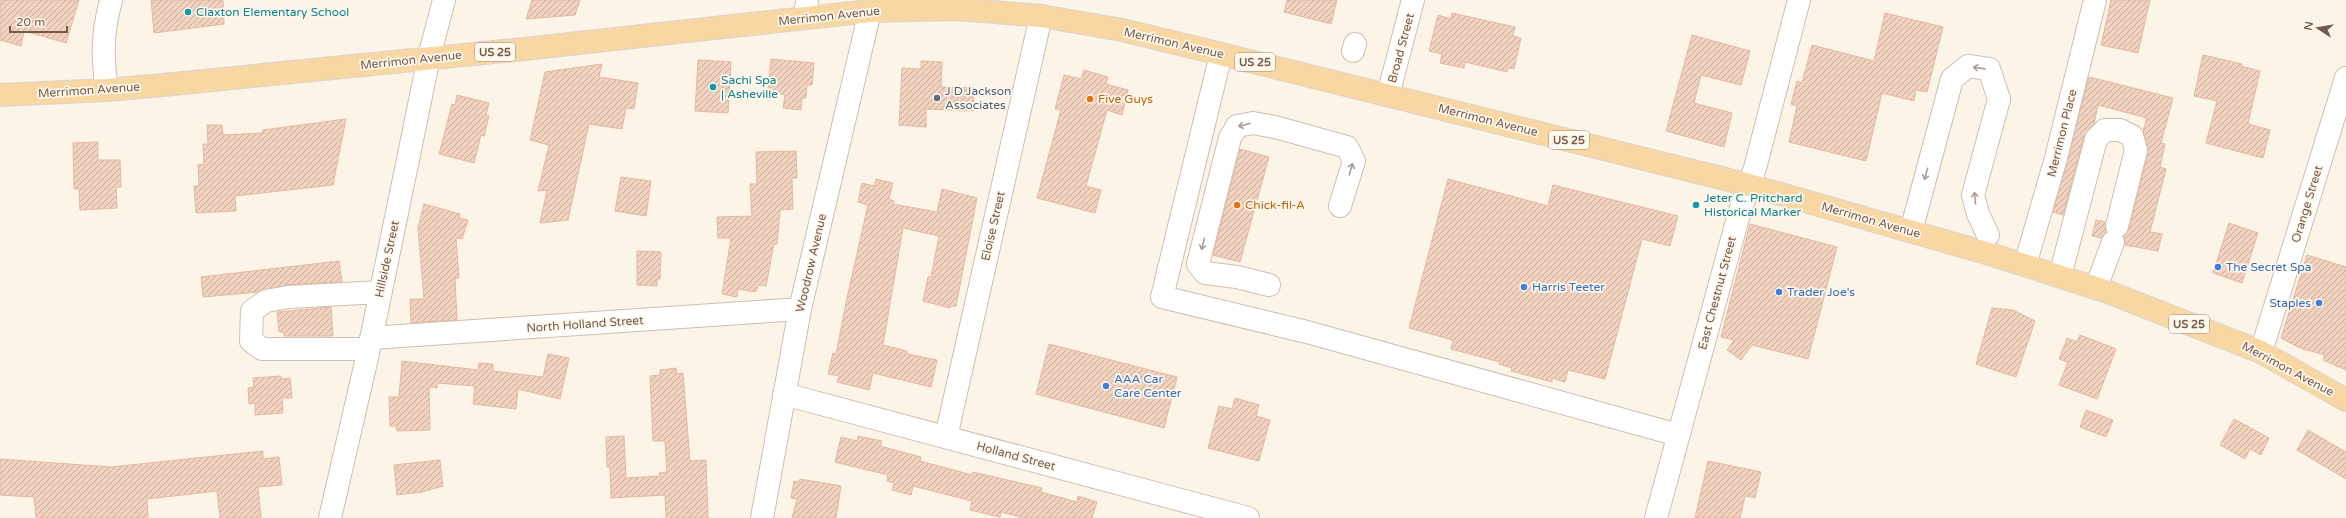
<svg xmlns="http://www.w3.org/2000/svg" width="2346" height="518" viewBox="0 0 2346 518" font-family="'Varela Round',sans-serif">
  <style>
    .building { fill: url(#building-hatch); stroke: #e3b9a0 }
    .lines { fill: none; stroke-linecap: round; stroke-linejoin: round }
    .minor-casing { stroke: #d0beb0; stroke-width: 24 }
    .major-casing { stroke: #dbd4d0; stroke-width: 24 }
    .minor { stroke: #fff; stroke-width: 22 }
    .major { stroke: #f8d7a2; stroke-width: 22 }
    .oneway { stroke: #ac9c94 }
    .culture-dot { fill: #0f9aa8; stroke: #fff8ed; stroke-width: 1.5 }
    .service-dot { fill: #5c6f8a; stroke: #fff8ed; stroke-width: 1.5 }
    .food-dot { fill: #e8710a; stroke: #fff8ed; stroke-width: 1.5 }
    .shop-dot { fill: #3f7fe0; stroke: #fff8ed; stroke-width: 1.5 }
    .labels { text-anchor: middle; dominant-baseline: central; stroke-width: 3.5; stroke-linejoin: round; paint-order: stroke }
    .shield { fill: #fff8ed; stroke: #9e897c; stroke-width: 1 }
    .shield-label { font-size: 11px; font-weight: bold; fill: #755a4c }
    .culture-label { font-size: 12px; fill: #0d838f; stroke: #fff8ed; text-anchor: start }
    .street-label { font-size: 12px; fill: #755a4c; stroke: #fff8ed }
    .service-label { font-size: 12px; fill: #4e5e75; stroke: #fff8ed; text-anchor: start }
    .food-label { font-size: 12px; fill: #c56008; stroke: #fff8ed; text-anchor: start }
    .shop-label { font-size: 12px; fill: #366cbe; stroke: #fff8ed; text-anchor: start }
  </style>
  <defs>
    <pattern id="building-hatch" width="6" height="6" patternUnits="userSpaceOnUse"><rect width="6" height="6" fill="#f1d2bf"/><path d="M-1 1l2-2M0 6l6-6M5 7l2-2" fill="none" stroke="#c8ad9d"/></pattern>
  </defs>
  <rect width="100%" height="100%" fill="#fcf4e7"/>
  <!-- building -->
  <path class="building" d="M0,0H79L66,43L24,31L21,46L0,40Z
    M151,0H223L224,24L154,33Z
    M532,0H580L575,15L526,19Z
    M1287,0H1337L1331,24L1284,12Z
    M2111,0H2150L2138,53L2101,45Z
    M1452,13L1515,27L1513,36L1521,38L1514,69L1508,68L1507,72L1465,62L1464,68L1440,63L1442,54L1429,51L1438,15L1451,19Z
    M1885,13L1943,27L1927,92L1916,90L1914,101L1882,93L1866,161L1789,142L1797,106L1791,104L1797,81L1802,83L1812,45L1874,61Z
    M1692,35L1750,51L1741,85L1701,75L1694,103L1732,113L1724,147L1666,131Z
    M2203,55L2242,64L2241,66L2260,71L2248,124L2270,130L2263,158L2206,143L2217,101L2194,96Z
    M771,59L814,63L812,85H807L806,98H802L801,110L783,108L785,95L768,91Z
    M698,60L731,62L728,113L695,111Z
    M921,61L942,62L941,87L974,88L973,111L926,109V127L899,125L902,68L921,69Z
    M602,64L599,77L638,83L634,109L626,108L622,129L589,124L568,220L540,223L547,190L538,191L549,145L530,140L545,72Z
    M1084,70L1108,77L1106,84L1128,90L1122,115L1107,110L1086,186L1101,190L1095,213L1037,198L1061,110L1055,109L1064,75L1081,79Z
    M2089,77L2173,98L2161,143L2165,144L2160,167L2166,169L2150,232L2162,234L2158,251L2125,245L2124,236L2129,229L2148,153L2143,131L2147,118L2098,105L2094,124L2084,136L2063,215L2053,212Z
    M457,95L489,103L486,115L489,116L484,136L481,135L474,163L439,154L452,104L455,105Z
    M346,119L333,185L235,196L236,211L196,213L194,186H199L198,165L204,164L203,144H208L207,125H222L223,135L262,133L263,130Z
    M98,142V160H120L121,187H116L117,208L80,210L79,189H74L73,143Z
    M1240,149L1269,157L1240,262L1213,255Z
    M796,151L797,178H792L793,209L780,210L777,244H774L766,286L758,285L756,292L738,289L737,297L722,294L731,238H718L717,217L752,216L750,184H757L756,152Z
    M621,177L651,181L646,216L615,211Z
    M876,179L893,183L889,199L894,201L893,204L937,212L942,189L977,198L956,306H951L950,308L923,301L928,277H931L939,236L903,228L883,345L907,351V354L937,360L931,387L873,373L869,390L837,382L839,376L828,374L833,353L836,354L847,298L868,205L858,202L862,183L874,186Z
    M1448,179L1548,206L1553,185L1678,216L1670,246L1642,239L1605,379L1568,370L1565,382L1552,378V382L1511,371L1512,368L1499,364L1500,362L1451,349L1453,340L1409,328Z
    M424,204L460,214L459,218L468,220L462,239L456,238L459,278H455L457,320L411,323L410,299H424L418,228Z
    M2096,220L2105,222L2106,232L2101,238L2092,236Z
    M2229,223L2258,233L2242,283L2213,273Z
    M1750,224L1837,247L1808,359L1752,345L1741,360L1727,350L1734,340L1721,337Z
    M637,251L661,252L660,279H657V286L637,285Z
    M2307,255L2346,267V370L2323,360L2325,355L2300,348L2281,338Z
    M339,261L342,282L287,285L258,292L203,297L201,277Z
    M331,307L333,336H284V332H279L277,312Z
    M1992,308L2013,310L2035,321L2016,377L1976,364Z
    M2080,335L2116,349L2097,399L2059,385L2068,362L2059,359L2067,338L2077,342Z
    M1049,344L1177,377L1164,428L1036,394Z
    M548,354L569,358L560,399L518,389L516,409L473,404L475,386L437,383V388L429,387L430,430L397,431L396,426H390L389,397H399L402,361L478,370L479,363L493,364V371L543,377Z
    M676,368L677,374L683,373L690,461L706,460L708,518H666L665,495L611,498L610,467H607L606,437L624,436L626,478L660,476L659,473L667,472L665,441H653L650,376L660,375V370Z
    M281,376V379L290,378L292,398H282L283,413L255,415V403L249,404L248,388L254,387L253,378Z
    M1235,398L1259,405L1256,416L1270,420L1259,461L1208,448L1219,406L1232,409Z
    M2086,410L2113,420L2106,437L2080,427Z
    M2234,419L2269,438L2261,455L2250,449L2245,459L2220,445Z
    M2308,430L2346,452V479L2297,450Z
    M858,436L882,441L880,446L921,457L920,461L972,475L973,472L1042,488L1041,492L1077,502L1078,496L1097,502L1092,518H1024L1001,512L1000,517L970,510L972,501L913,486L911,495L892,490L894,483L887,481L888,475L835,462L841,437L857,441Z
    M263,451V459L279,457L282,485L258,487L261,518H220L217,491L147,499L148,518H36L34,497L0,495V459L111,467Z
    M440,460L443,486L422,492L397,495L394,465Z
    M1708,461L1761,472L1755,498L1745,496L1740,518H1695Z
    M800,479L841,486L836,518H792L797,499L791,498L794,481L799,482Z"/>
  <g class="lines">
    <defs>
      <path id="minor" d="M805,18L807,0
        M1353,51L1355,44
        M1221,54L1162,297L1307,332L1678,435
        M107,90C102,55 102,35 111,0
        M1388,95L1413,0
        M1911,231L1952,79L1968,66L1989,69L1999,99L1973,195L1978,214L1988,235
        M2025,265L2056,158L2095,0
        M2060,276L2096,139L2105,130H2120L2132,136L2136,150L2117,226
        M1269,285L1237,277L1205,273L1198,264L1230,138L1237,126L1253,123L1275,127L1347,147L1354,161L1340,206
        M2096,288L2113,242
        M371,338L800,309
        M369,349H262L251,341L252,311L266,301L288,297L381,292
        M2261,352L2346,78
        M784,394L1248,518
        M946,437L1041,16
        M330,518L369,349L429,57L444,0
        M762,518L800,309L870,11
        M1656,518L1739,214L1755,168L1799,0"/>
      <path id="major" d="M0,95L107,90L163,85L524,49L870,11L957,9L1041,16L1122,30L1221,54L1749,185L1993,255L2108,292L2261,352L2346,400"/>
    </defs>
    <!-- minor casing -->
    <use href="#minor" class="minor-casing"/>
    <!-- major casing -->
    <use href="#major" class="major-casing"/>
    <!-- minor -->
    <use href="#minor" class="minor"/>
    <!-- major -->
    <use href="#major" class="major"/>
  </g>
  <!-- one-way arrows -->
  <defs><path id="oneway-shaft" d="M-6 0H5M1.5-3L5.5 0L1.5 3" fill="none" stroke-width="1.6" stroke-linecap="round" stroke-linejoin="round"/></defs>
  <g class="oneway">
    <use href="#oneway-shaft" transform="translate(1979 68) rotate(-172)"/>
    <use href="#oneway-shaft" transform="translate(1244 125) rotate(166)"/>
    <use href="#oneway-shaft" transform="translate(1351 169) rotate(-73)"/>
    <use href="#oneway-shaft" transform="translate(1926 174) rotate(105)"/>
    <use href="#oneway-shaft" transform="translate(1975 198) rotate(-96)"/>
    <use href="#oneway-shaft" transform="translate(1203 244) rotate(104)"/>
  </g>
  <!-- markers -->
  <g class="culture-dot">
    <circle cx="188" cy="12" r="4"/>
    <circle cx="713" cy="87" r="4"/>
    <circle cx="1696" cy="205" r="4"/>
  </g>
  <circle class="service-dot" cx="937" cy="98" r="4"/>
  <g class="food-dot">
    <circle cx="1090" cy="99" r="4"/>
    <circle cx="1237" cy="205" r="4"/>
  </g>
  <g class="shop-dot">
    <circle cx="2218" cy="267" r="4"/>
    <circle cx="1524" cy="287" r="4"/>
    <circle cx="1779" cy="292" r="4"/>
    <circle cx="2319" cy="303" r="4"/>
    <circle cx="1106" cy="386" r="4"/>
  </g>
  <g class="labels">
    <!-- shield labels -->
    <g class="shield">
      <rect x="475" y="43" width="40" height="18" rx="3"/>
      <rect x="1235" y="53" width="40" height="18" rx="3"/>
      <rect x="1549" y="131" width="40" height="18" rx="3"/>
      <rect x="2169" y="315" width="40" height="18" rx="3"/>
    </g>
    <g class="shield-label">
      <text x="495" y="52">US 25</text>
      <text x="1255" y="62">US 25</text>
      <text x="1569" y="140">US 25</text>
      <text x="2189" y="324">US 25</text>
    </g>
    <!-- culture labels -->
    <g class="culture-label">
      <text x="196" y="12">Claxton Elementary School</text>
      <text x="721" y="80">Sachi Spa<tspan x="721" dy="14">| Asheville</tspan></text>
      <text x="1704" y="198">Jeter C. Pritchard<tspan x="1704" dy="14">Historical Marker</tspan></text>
    </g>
    <!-- street labels -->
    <g class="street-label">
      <text transform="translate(829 16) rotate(-6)">Merrimon Avenue</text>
      <text transform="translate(1174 43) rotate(13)">Merrimon Avenue</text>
      <text transform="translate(1401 48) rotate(-75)">Broad Street</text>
      <text transform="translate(411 60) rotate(-6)">Merrimon Avenue</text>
      <text transform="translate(89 90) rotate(-4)">Merrimon Avenue</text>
      <text transform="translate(1488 120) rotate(14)">Merrimon Avenue</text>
      <text transform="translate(2062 133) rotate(-76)">Merrimon Place</text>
      <text transform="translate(2307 204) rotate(-73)">Orange Street</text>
      <text transform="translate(1871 220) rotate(16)">Merrimon Avenue</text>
      <text transform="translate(993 226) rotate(-77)">Eloise Street</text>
      <text transform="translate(387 259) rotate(-78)">Hillside Street</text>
      <text transform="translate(811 263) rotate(-77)">Woodrow Avenue</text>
      <text transform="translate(1717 293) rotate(-75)">East Chestnut Street</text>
      <text transform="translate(585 324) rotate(-4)">North Holland Street</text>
      <text transform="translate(2288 369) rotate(28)">Merrimon Avenue</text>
      <text transform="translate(1016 456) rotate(15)">Holland Street</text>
    </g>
    <!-- service labels -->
    <g class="service-label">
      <text x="945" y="91">J D Jackson<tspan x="945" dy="14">Associates</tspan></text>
    </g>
    <!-- food labels -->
    <g class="food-label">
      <text x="1098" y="99">Five Guys</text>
      <text x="1245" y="205">Chick-fil-A</text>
    </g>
    <!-- shop labels -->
    <g class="shop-label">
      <text x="2226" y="267">The Secret Spa</text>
      <text x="1532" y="287">Harris Teeter</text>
      <text x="1787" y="292">Trader Joe's</text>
      <text x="2311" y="303" text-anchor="end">Staples</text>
      <text x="1114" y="379">AAA Car<tspan x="1114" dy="14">Care Center</tspan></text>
    </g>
  </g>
  <!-- north arrow -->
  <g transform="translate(2318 28) rotate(282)" stroke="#fff8ed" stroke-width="3" paint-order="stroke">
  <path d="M0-3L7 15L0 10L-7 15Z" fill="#755a4c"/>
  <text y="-6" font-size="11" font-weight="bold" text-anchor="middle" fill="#755a4c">N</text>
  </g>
  <!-- scale -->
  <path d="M10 26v6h57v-6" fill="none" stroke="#755a4c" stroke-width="2"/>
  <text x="16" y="26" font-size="12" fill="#755a4c" stroke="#fff8ed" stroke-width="3" paint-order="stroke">20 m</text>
</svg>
